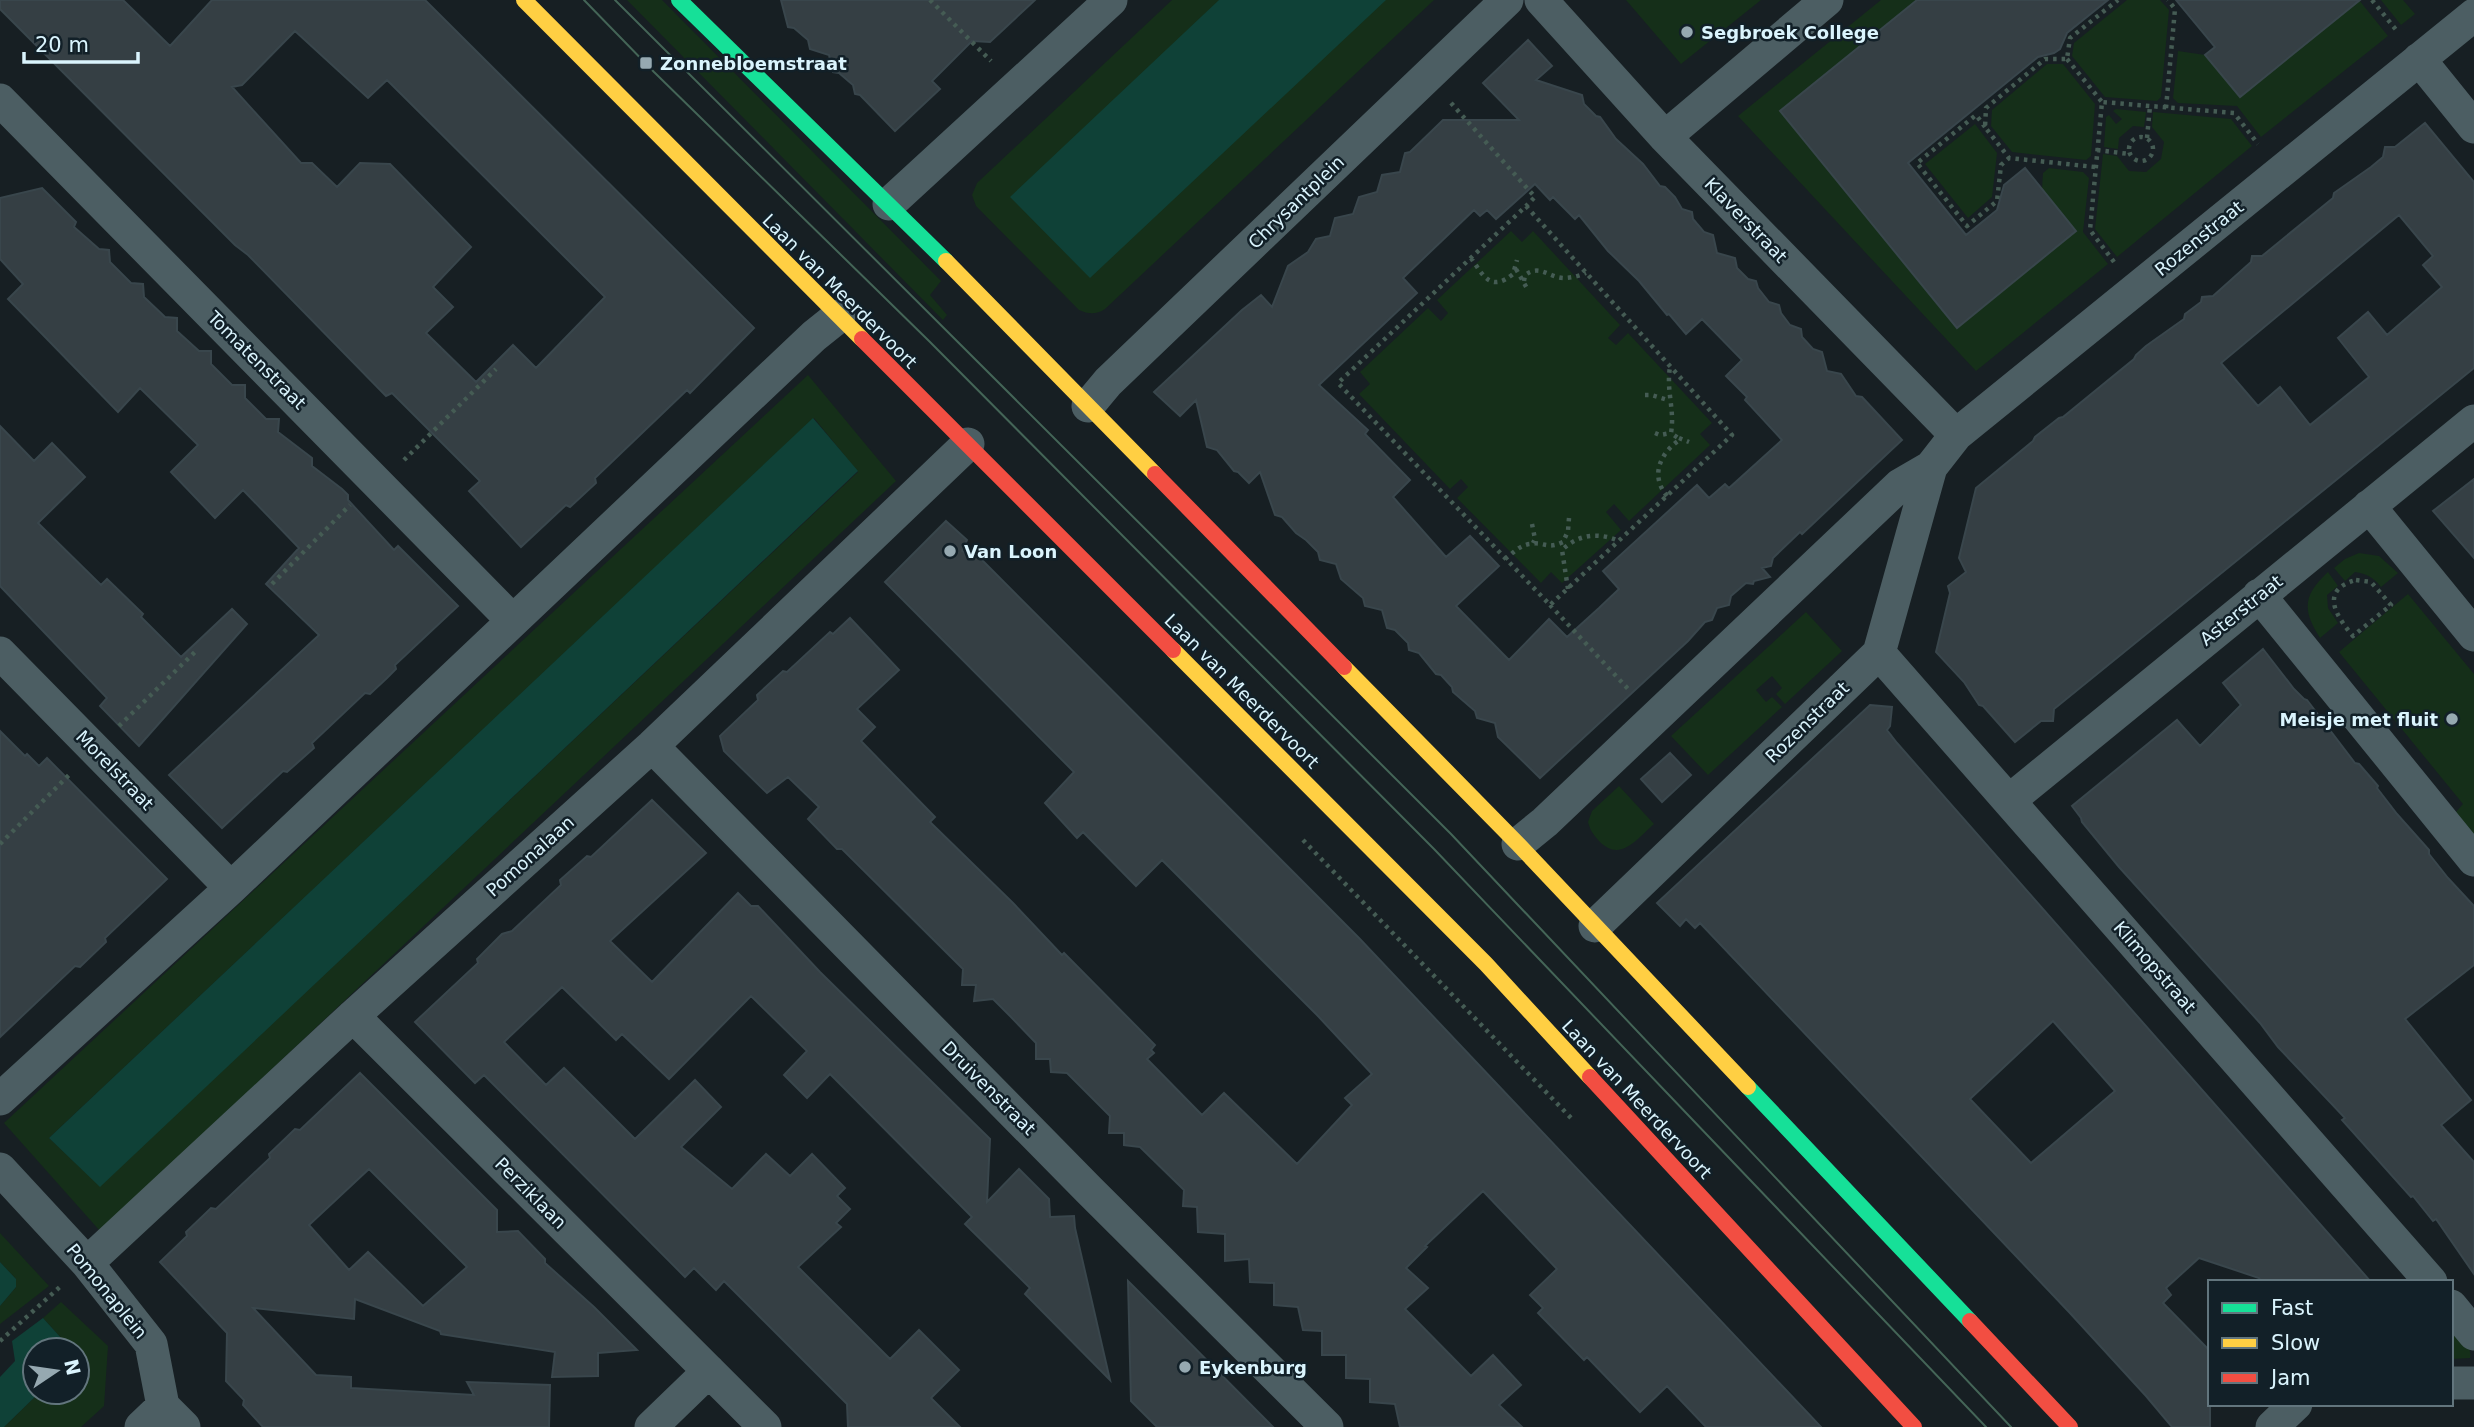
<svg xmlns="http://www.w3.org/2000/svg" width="2474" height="1427" viewBox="0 0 2474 1427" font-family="'DejaVu Sans',sans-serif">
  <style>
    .green { fill: #152f19; fill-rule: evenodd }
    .water { fill: #0f4137 }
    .building { fill: #353f44; stroke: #39464c; stroke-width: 2; fill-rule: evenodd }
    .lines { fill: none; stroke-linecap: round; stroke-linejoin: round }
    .path { stroke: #455c54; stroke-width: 4.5; stroke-dasharray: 3.5 5; stroke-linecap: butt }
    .street { stroke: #4c5e63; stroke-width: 33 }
    .fast { stroke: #16e098; stroke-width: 16 }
    .slow { stroke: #ffcf43; stroke-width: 16 }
    .jam { stroke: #f24e42; stroke-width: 16 }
    .tram { stroke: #446557; stroke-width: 2 }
    .poi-dot { fill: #96a9b1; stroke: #122028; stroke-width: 2.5 }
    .labels { text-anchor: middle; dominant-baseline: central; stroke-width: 5; stroke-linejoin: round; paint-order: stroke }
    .poi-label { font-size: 18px; font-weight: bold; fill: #daf4fd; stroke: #122028; text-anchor: start }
    .street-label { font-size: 18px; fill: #daf4fd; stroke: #122028 }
  </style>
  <rect width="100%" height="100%" fill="#171f23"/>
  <!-- green -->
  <path class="green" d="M627,0H662L941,281L930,295L947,315L943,320Z
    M1172,0H1434L1105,309C1096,315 1088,314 1079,310L976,206L972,195L977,183Z
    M1626,0H1761L1681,64Z
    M1881,0H1917L1781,112L1956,327L2076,231L2042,189L2043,173L2049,168L2083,172L2089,178L2083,232L2108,264L1976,371L1738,116Z
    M2127,0H2160L2169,10L2161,97L2157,101L2105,97L2072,56L2074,43Z
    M2359,0L2388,36L2261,137L2237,106L2178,103L2173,98L2178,51L2205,55L2240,97Z
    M2381,0H2403L2415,14L2401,25Z
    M2047,64H2063L2095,104L2091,156L2086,160L2012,152L1991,126L1992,110Z
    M2116,109L2146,112L2144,127L2133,126L2119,138L2118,149L2104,147L2106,117L2109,115L2116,124L2122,119L2113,111Z
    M2153,112L2231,119L2252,146L2117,257L2095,229L2103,154L2117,156L2129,171L2146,172L2161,159L2164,142L2152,127Z
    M1975,124L1997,153L1992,197L1968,218L1925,164Z
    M1511,231L1522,242L1533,231L1620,325L1608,338L1616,345L1628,333L1712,423L1700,434L1710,445L1629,521L1614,504L1606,512L1621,530L1562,583L1551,572L1541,583L1457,498L1468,487L1461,479L1450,489L1359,394L1370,384L1360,372L1428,308L1441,321L1448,313L1437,300Z
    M808,375L896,481L100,1231L4,1123ZM814,418L858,472L100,1186L49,1138Z
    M2359,553L2379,556L2398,573L2381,587C2373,577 2367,574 2355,572L2345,581L2334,568L2345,559Z
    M2328,572L2338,586L2327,595L2328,608L2338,623L2320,638C2302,610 2303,595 2328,572Z
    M2408,594L2474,674V835L2456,812L2463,804L2339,652Z
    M1806,612L1842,651L1785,704L1776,694L1782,688L1772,676L1756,690L1766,702L1772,697L1782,707L1708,775L1671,736Z
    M1619,786L1654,824C1637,839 1620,863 1599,841C1593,834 1590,830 1588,822L1592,811Z
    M0,1233L49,1286L0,1324V1306L16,1287V1279L0,1262Z
    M61,1302L108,1346L104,1406L81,1427H4L40,1392H77V1350H72L43,1318Z
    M2451,1328C2459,1336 2473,1346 2470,1358L2451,1359Z"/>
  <!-- water -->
  <path class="water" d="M1219,0H1386L1090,278L1010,197Z
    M813,418L858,471L100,1187L49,1138Z
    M0,1262L16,1279V1287L0,1306Z
    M43,1318L72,1350H35V1392H40L4,1427H0V1377L15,1361L12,1341Z"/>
  <!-- building -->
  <path class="building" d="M0,0H123L170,46L212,0H425L754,328L690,393L687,390L595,478L596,483L570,507L566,505L521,547L469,491L480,481L392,393L386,396L248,255L235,245L0,9ZM295,31L368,98L387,80L605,297L536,368L513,345L476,382L426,333L453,307L433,287L471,247L390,164L360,163L337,187L312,163H301L232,87L242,85Z
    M781,0H1035L990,42L972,41L932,81L940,89L895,131L860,95L855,94L853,85L839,73L833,72L829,55L810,49L808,40L794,28L788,27Z
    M1917,0H2108L2067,33L2060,49L2054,53L2038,57L1908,163L1966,235L1997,210L2004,185L2025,168L2076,231L1957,328L1780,111Z
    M2176,0H2360L2240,97L2205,55L2215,47Z
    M1528,40L1552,66L1536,80L1582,95L1584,104L1596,116L1600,117L1616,139L1643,164L1660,186L1665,187L1675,197L1682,209L1692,212L1693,219L1704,232L1713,235L1717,253L1735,258L1737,268L1748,279L1756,281L1758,288L1769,302L1779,305L1781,313L1790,325L1801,329L1802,337L1813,349L1822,352L1827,371L1841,374L1856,396L1862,397L1902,440L1802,534L1800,532L1773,558L1771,566L1762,568L1770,577L1754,581L1753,584L1746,583L1731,596L1729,605L1717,608L1712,620L1705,622L1688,641L1540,778L1498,737L1495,723L1477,718L1475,711L1453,692L1452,687L1441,675L1436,674L1419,653L1409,650L1408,643L1395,630L1387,628L1382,610L1365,606L1363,598L1341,579L1336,564L1320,560L1318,552L1306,540L1296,533L1282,517L1275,515L1260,472L1249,483L1238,472L1234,471L1217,450L1207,447L1196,400L1180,416L1154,392L1242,310L1261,295L1272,307L1288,266L1308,252L1316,239L1330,236L1335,218L1353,214L1359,197L1377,192L1382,175L1400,172L1405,153L1410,152L1443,120H1519L1483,83ZM1535,184L1550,200L1553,197L1575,219L1579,215L1608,251L1639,281L1667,315L1669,314L1686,334L1702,319L1742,360L1726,376L1747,397L1745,400L1782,440L1729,488L1725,484L1709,498L1697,485L1603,571L1619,589L1599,608L1567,637L1549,619L1509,660L1456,606L1499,566L1470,536L1446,557L1393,497L1410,480L1365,434L1368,430L1319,385L1417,293L1403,278L1450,233L1474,210L1480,216L1487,210L1496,219Z
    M2425,123L2474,182V368L2054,709L2053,721H2041L2015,742L1983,706L1979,705L1964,682L1936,652L1950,593L1948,586L1966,572L1959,558L1976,488L2033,441L2035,437L2059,418L2063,417L2134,359L2136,355L2146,346L2184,319L2185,314L2201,302L2202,297L2213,296L2251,262L2252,256H2262L2333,198L2334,193L2371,167L2383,157L2385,147H2395ZM2399,215L2433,256L2423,265L2442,287L2387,335L2368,312L2338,338L2369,377L2310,425L2280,387L2258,406L2221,363Z
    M42,188L76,222L74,227L99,249L109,250L110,262L131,283L143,284L144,297L165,317L177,318V331L199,351H211V364L232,385H245V398L266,419H279L278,432L312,458V466L342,489L348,495V500L394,550L398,546L458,606L395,665L396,669L387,678L370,694L365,693L312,743L314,748L287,772L283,771L222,828L169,775L319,635L266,584L299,548L243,490L215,518L171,472L198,445L140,388L118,412L8,299L23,284L0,259V198Z
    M0,426L34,461L52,443L85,477L38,523L101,585L107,579L143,614L141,617L181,657L232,609L247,624L139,746L100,706L107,698L0,586Z
    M2474,479V558L2433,511Z
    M946,521L967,540L962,551L978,556L1359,938L1821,1427H1706L1667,1386L1640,1412L1587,1357L1584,1360L1538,1313L1543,1308L1530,1295L1557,1269L1483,1191L1425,1246L1427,1247L1406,1268L1428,1288L1405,1309L1471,1376L1493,1355L1521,1385L1499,1405L1522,1427H1400L1395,1404L1370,1402V1379L1346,1378V1355H1322V1331L1303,1330L1298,1307L1274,1305V1283L1250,1282L1249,1259L1225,1261V1234L1198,1232L1197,1207L1183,1206L1184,1190L1140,1147L1124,1145V1133H1109L1110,1116L1067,1073L1051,1072L1050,1059H1036V1043L1009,1015L993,999L974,1001L976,985H962L963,969L842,849H837L808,819L819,807L788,777L767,793L724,751L720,736L758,700L757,695L783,671L787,672L830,632L833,634L850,618L899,670L857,709L875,727L861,741L935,817L930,822L1013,903L1062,955L1064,953L1155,1045L1151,1050L1154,1053L1147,1059L1202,1115L1224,1093L1297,1164L1352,1105L1345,1098L1372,1074L1317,1015L1162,860L1136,886L1083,832L1077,838L1045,803L1074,772L885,582Z
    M2263,649L2294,689L2304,699L2307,700L2355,763L2359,764L2378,786L2377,788L2397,814L2429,850V854L2448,878L2474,906V965L2405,1019L2471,1100L2441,1125L2474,1162V1274L2436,1219L2433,1221L2413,1196L2411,1197L2342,1120L2345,1118L2278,1047L2260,1023L2119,867L2082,822L2081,818L2072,806L2177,720L2200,746L2241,705L2223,683Z
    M1870,705L1892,707L1890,726L1887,730L1897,743L2371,1282H2262L2259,1278L2199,1258L2166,1288L2171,1295L2163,1303L2210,1351V1427H2172L2146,1396L2069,1312L1700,923L1695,928L1686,919L1680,926L1657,903ZM2053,1021L2115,1091L2031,1163L1970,1099Z
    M0,731L25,756L27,754L39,766L47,758L167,879L105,938L106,942L80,967L75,966L0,1037Z
    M1670,753L1691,775L1662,802L1641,779Z
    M652,800L706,853L610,941L652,982L738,893L751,906H758L820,972L990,1139L987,1202L1019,1169L1049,1199L1050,1217L1074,1216L1075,1228L1110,1380L1025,1294L1030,1288L965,1224L972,1217L830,1074L807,1098L784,1075L807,1051L751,996L669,1079L622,1034L616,1040L562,987L504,1042L546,1085L564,1068L635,1139L695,1080L721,1107L681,1147L732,1189L766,1154L790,1176L812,1154L845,1188L837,1196L850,1209L836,1223L841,1227L798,1267L890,1359L919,1330L959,1370L931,1398L960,1427H848L847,1404L724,1281L716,1290L694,1268L685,1277L484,1075L475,1083L415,1022L478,963L477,959L502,934L512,931L561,885L560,880L587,856L591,857Z
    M360,1073L497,1210V1232L518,1231L545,1259V1263L594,1307L637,1350L598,1353V1376L552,1377L555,1352L441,1334L440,1331L355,1299L354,1319L253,1308L316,1375L351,1377V1388L474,1395L467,1382L550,1385L549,1427H263L243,1405L244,1400L226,1381L227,1333L160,1262L187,1236L186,1232L211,1208L216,1209L270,1158L269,1154L295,1129L300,1130ZM369,1169L467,1267L423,1306L368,1252L349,1270L309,1225Z
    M1128,1281L1162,1315L1273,1427H1157L1131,1401Z"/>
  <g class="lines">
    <!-- path -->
    <path class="path" d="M930,0L991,61
      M2372,0L2397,31
      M2067,59L2102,102
      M1451,103L1535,197L1526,206
      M2166,108L2175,9L2168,0
      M1985,127L1976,115L1917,163L1967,226L1997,201L2001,165L2009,158
      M2129 149a12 12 0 1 1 24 0a12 12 0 1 1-24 0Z
      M2147,138L2150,106
      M2097,150L2129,154
      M2095,167L2009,158L1985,127L1986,108L2045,59H2067L2070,38L2118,0
      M1526,206L1732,435L1550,605L1338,383Z
      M1471,258C1484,277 1491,292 1513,274L1517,260
      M2114,262L2090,230L2102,102L2234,113L2258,144
      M1516,269L1528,290
      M1524,281L1525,275C1540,264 1548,277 1563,278C1571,278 1579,276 1586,273
      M1645,395H1651L1668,400
      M1655,433L1660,435L1671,433
      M1679,438L1689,442
      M404,460L496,369
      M1667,496C1650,476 1660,454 1678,441V438L1671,433C1675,410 1666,391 1670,367
      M1532,524L1535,539L1533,543
      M1505,559C1513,553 1520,545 1530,544C1544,541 1546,550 1563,542L1568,531L1569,518
      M2356,580L2371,582L2391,605L2353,636C2336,616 2319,590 2356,580Z
      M272,584L350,505
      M1568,589L1562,550C1579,534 1598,532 1619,541
      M1550,605L1630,691
      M119,726L198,649
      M1303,840L1574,1121
      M0,844L70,774
      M0,1341L62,1285"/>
    <!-- street -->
    <path class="street" d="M1541,0L1665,137L1956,435
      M2419,59L2474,127
      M0,100L513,621
      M1665,137L1827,0
      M889,204L1111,0
      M1088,406L1108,382L1507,0
      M2369,506L2474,635
      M2259,595L2474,860
      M0,653L231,888
      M1879,653L2431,1282
      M652,746L1089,1190L1327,1427
      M2010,800L2474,421
      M1518,844L1545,822L1900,485L1931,467L1956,435L2474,15
      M1595,926L1879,653L1931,467
      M353,1016L765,1427
      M0,1099L231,888L814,336L839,316
      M0,1169L87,1263L151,1344L163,1406
      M87,1263L353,1016L652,746L968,444
      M2451,1306L2474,1334
      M2451,1383H2474
      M163,1406L184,1427
      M141,1427L163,1406
      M651,1427L709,1371
      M2272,1427L2296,1404"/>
    <!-- fast -->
    <path class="fast" d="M679,0L946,261
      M1748,1087L1970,1321"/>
    <!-- slow -->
    <path class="slow" d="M524,0L862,339
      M946,261L1155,474
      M1173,650L1486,964L1590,1077
      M1344,667L1518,844L1748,1087"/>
    <!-- jam -->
    <path class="jam" d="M862,339L1173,650
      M1155,474L1344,667
      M1590,1077L1914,1427
      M1970,1321L2070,1427"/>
    <!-- tram -->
    <path class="tram" d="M584,0L654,72L929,341L1434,849L1986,1427
      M615,0L1451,834L2011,1427"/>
  </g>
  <!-- markers -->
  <g class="poi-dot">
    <circle cx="1687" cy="32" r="7"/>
    <rect x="639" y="56" width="14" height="14" rx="3.5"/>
    <circle cx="950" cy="551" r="7"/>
    <circle cx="2452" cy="719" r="7"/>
    <circle cx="1185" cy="1367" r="7"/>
  </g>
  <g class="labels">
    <!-- poi labels -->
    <g class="poi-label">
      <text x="1701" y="32">Segbroek College</text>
      <text x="660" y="63">Zonnebloemstraat</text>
      <text x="964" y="551">Van Loon</text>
      <text x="2438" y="719" text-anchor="end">Meisje met fluit</text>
      <text x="1199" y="1367">Eykenburg</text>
    </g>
    <!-- street labels -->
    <g class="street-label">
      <text transform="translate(1296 202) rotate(-44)">Chrysantplein</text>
      <text transform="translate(1746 220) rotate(46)">Klaverstraat</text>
      <text transform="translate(2199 238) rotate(-39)">Rozenstraat</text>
      <text transform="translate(840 291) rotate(45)">Laan van Meerdervoort</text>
      <text transform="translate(257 360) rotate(45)">Tomatenstraat</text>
      <text transform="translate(2241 610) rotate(-39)">Asterstraat</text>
      <text transform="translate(1242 691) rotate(45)">Laan van Meerdervoort</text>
      <text transform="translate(1807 722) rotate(-44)">Rozenstraat</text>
      <text transform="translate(115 770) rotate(46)">Morelstraat</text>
      <text transform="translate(530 856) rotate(-42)">Pomonalaan</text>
      <text transform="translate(2155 967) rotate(49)">Klimopstraat</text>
      <text transform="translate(989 1088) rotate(45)">Druivenstraat</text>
      <text transform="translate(1637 1099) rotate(47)">Laan van Meerdervoort</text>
      <text transform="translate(531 1193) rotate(45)">Perziklaan</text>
      <text transform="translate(107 1291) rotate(51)">Pomonaplein</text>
    </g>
  </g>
  <!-- legend -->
  <rect x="2208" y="1280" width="245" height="126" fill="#122028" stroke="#62757d" stroke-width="2"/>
  <rect x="2222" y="1303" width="35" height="10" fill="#16e098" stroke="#62757d" stroke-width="2"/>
  <text x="2271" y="1315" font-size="21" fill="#daf4fd">Fast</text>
  <rect x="2222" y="1338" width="35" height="10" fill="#ffcf43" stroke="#62757d" stroke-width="2"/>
  <text x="2271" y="1350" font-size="21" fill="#daf4fd">Slow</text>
  <rect x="2222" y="1373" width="35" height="10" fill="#f24e42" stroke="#62757d" stroke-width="2"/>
  <text x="2271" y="1385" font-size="21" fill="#daf4fd">Jam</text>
  <!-- north arrow -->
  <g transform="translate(56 1371) rotate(77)"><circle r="33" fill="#122028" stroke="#62757d" stroke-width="2"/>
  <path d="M0-5L12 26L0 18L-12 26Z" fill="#96a9b1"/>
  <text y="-10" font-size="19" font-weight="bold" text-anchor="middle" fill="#daf4fd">N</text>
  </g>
  <!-- scale -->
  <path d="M24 52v10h114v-10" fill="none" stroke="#daf4fd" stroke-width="3.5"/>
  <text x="35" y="52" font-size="21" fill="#daf4fd" stroke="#122028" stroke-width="5" paint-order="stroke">20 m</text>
</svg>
